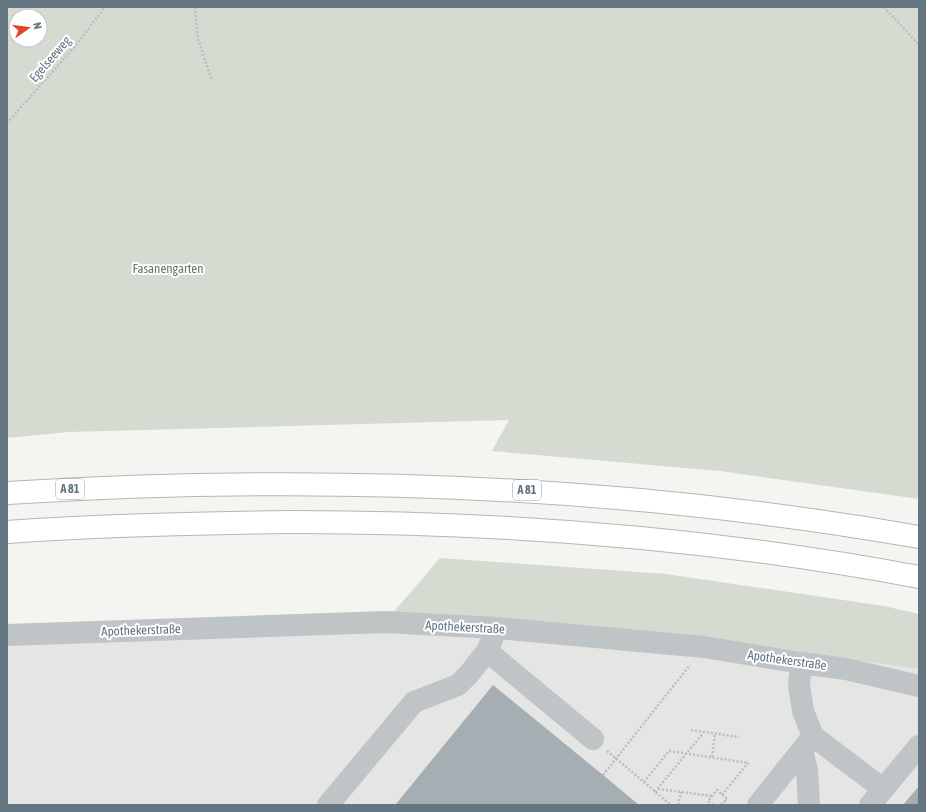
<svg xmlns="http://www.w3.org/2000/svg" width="926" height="812" viewBox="0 0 926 812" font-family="'Asap Condensed',sans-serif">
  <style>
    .built { fill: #e5e5e4 }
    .green { fill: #d6dbd1; fill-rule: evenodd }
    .building { fill: #a5afb3 }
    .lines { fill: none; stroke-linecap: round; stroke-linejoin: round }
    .highway-casing { stroke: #b2b6b8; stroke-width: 24 }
    .path { stroke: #bbbdbf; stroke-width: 2.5; stroke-dasharray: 2 2; stroke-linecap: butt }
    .minor { stroke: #bfc4c6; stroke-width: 22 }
    .highway { stroke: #fff; stroke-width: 22 }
    .labels { text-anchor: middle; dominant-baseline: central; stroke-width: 4; stroke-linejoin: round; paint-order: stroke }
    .shield { fill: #fff; stroke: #929fa7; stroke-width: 1 }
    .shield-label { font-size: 12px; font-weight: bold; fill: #637681 }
    .street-label { font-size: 13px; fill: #637681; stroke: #fff }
    .park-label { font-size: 13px; fill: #687862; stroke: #fff }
  </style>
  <rect width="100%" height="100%" fill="#f4f4f0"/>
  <!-- built -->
  <path class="built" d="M391,615L787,651L919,669V805H7V640Z"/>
  <!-- green -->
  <path class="green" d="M7,7H919V499L720,471L492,451L509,420L69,432L7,438ZM16,16H40V40H16Z
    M440,558L666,574L884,606L919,614V669L787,651L391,615Z"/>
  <!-- building -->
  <path class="building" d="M493,685L603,775L639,805L396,804Z
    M919,786V805H903Z"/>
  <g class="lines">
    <defs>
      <path id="highway" d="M7,493C312,474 617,484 919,537
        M7,532C102,525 197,523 292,522C502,522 713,538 919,577"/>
    </defs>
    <!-- highway casing -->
    <use href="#highway" class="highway-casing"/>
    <!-- path -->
    <path class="path" d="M195,7L198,39L212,81
      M884,7L919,45
      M7,123L77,44L105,7
      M691,730L739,737
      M607,751L671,805
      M712,757L715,733
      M603,775L690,665
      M644,782L669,751L749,763
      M658,789L712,796
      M655,792L704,732
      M722,795L748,763
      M678,805L681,792
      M713,805L708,801L717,790L727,799L721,805"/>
    <!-- minor -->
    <path class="minor" d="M7,635L385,622L497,628L704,647L801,663L846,669L919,686
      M487,651L593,739
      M801,663L799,685L803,711L813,736L883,789
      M802,750L807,770L809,805
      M328,805L414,702L458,685L469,674L487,651L497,628
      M758,805L813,736
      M870,805L919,746"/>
    <!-- highway -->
    <use href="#highway" class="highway"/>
  </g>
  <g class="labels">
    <!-- shield labels -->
    <g class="shield">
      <rect x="56" y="479" width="28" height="20" rx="3"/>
      <rect x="513" y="480" width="28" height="20" rx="3"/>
    </g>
    <g class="shield-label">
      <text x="70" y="489">A 81</text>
      <text x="527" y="490">A 81</text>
    </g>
    <!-- street labels -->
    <g class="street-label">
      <text transform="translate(50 59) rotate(-49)">Egelseeweg</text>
      <text transform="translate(465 627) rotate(3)">Apothekerstraße</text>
      <text transform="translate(141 630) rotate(-2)">Apothekerstraße</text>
      <text transform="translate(787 660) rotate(8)">Apothekerstraße</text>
    </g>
    <!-- park labels -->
    <g class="park-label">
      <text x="168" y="268">Fasanengarten</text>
    </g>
  </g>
  <!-- border -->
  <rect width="926" height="812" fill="none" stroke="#637681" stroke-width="16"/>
  <!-- north arrow -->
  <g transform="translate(28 28) rotate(76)"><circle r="19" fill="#ffffff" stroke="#c1c8cd"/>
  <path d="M0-3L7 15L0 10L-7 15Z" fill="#e14324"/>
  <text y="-6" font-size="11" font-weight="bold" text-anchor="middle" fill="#637681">N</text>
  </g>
</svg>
